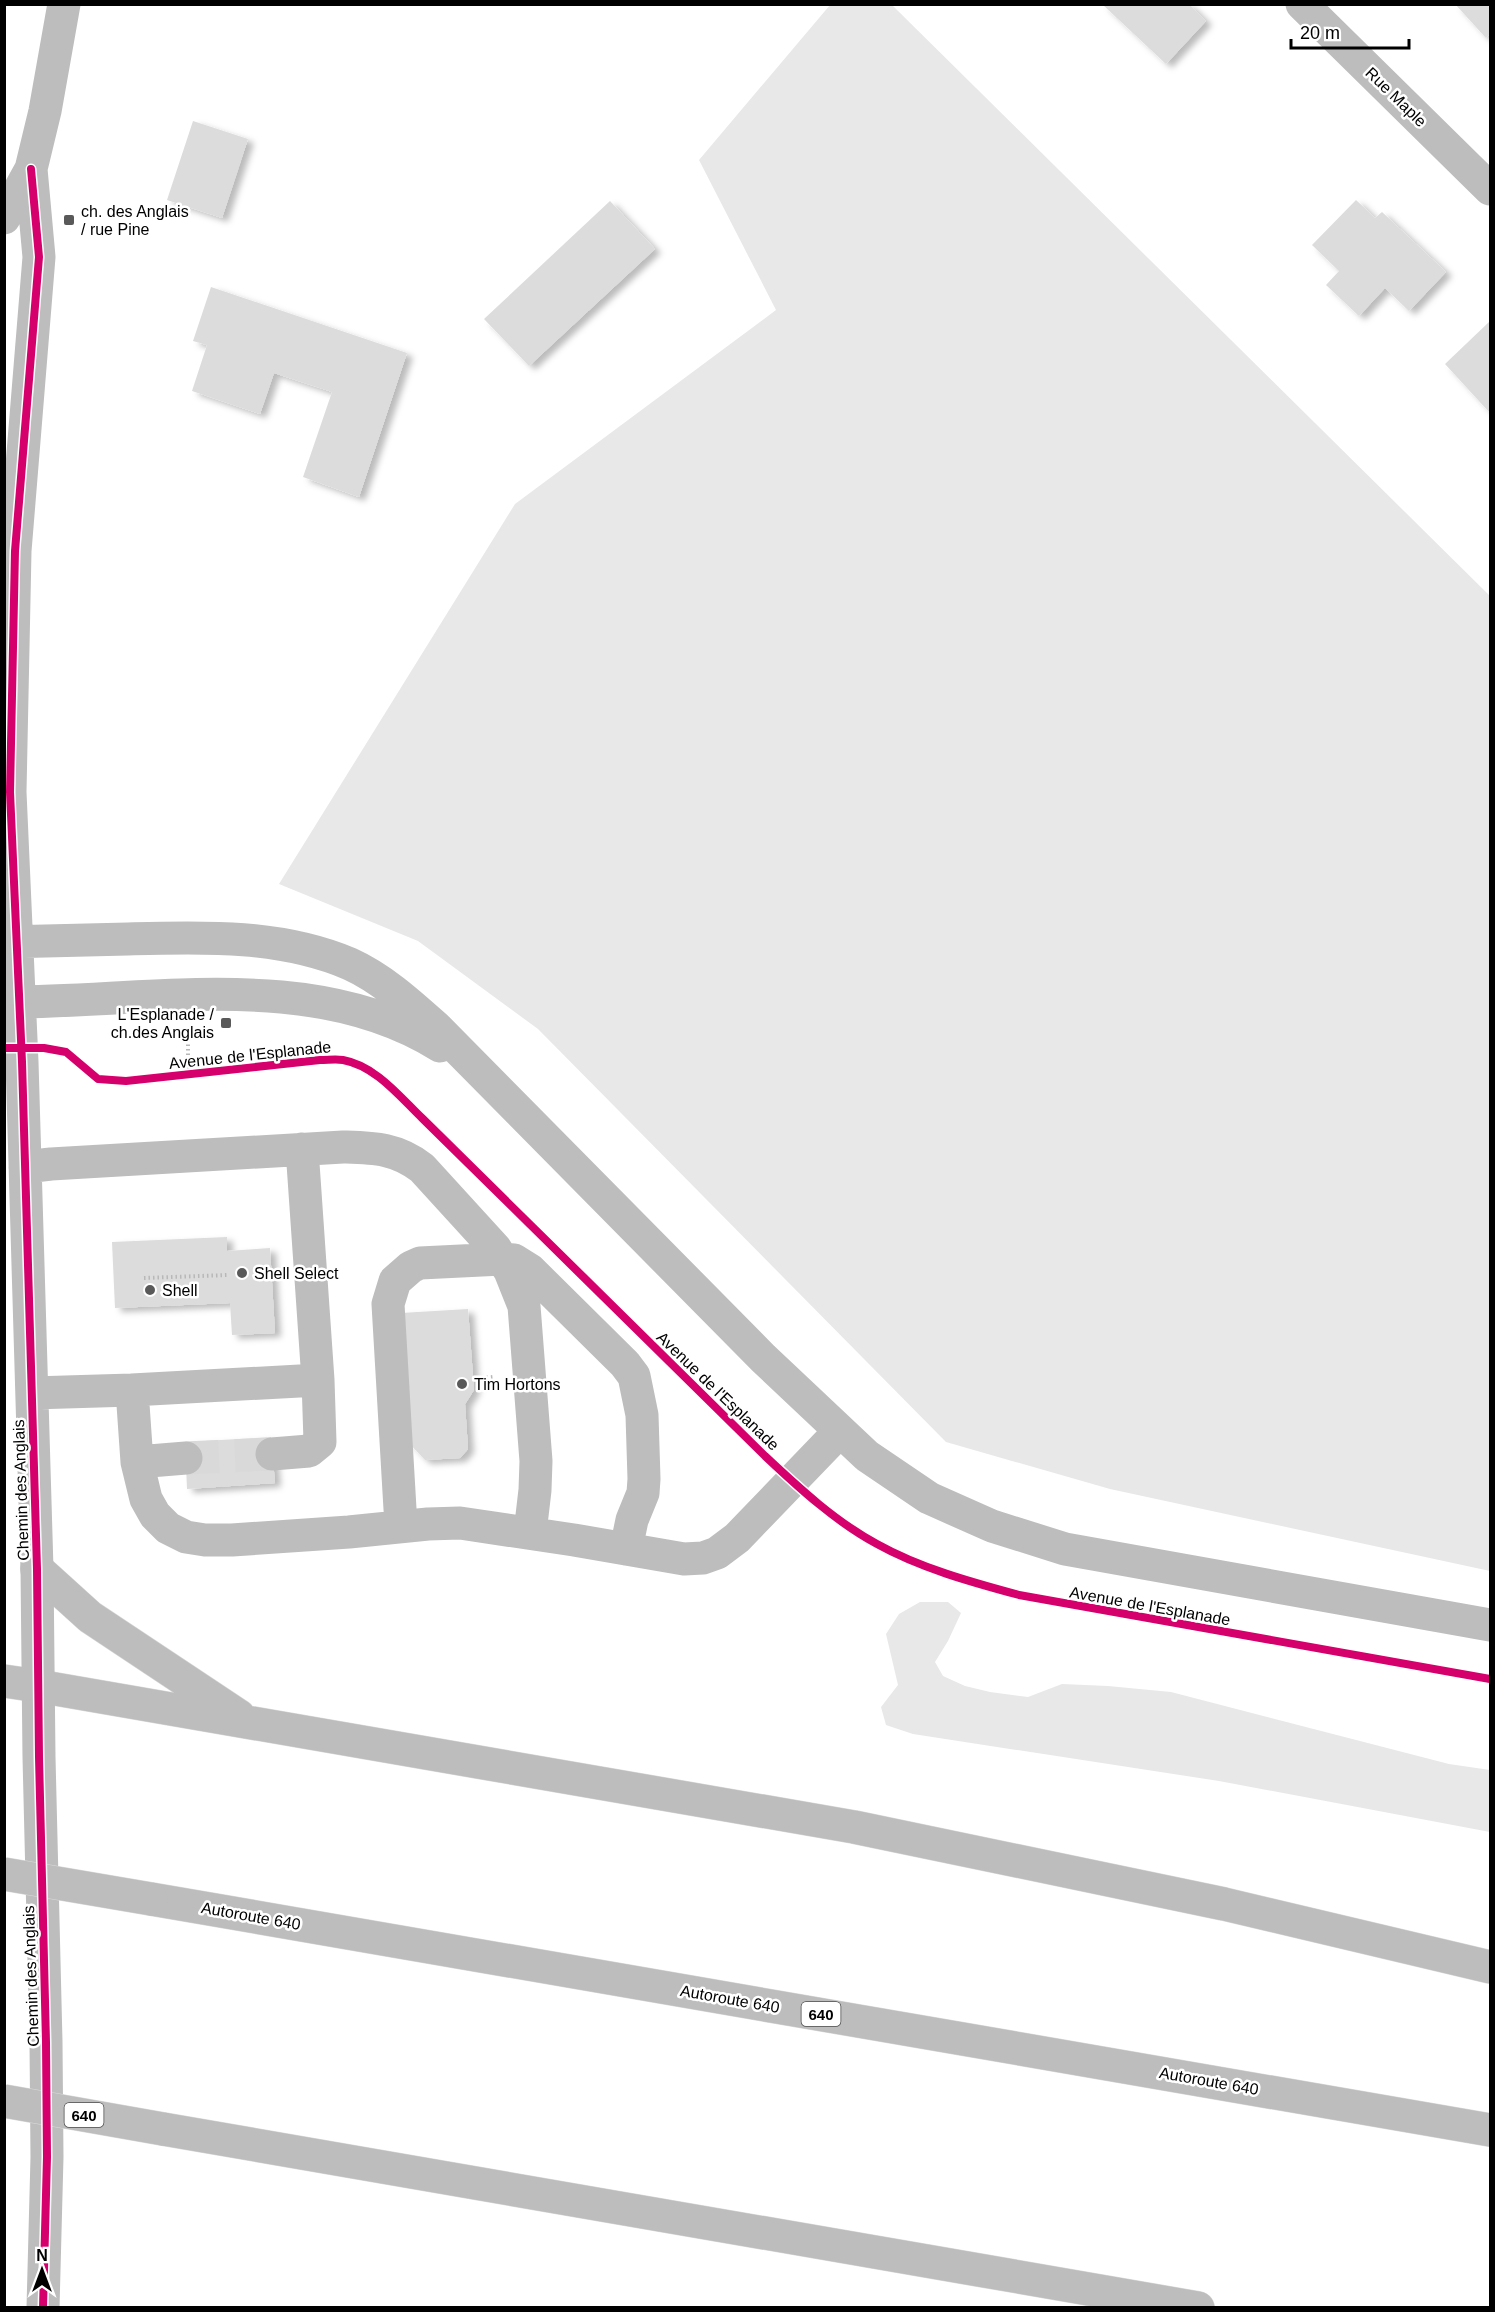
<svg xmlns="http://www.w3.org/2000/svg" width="1495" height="2312" viewBox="0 0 1495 2312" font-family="Helvetica,sans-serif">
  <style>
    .green { fill: #e8e8e8 }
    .building { fill: #dcdcdc; filter: url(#shadow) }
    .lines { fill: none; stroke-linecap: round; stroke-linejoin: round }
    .minor-tunnel { stroke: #d9d9d9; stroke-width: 33; stroke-dasharray: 33 16; stroke-linecap: butt }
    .major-casing { stroke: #dbdbdb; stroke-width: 34 }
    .highway-casing { stroke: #dbdbdb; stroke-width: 34 }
    .path { stroke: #b8b8b8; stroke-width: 4; stroke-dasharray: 1.5 3; stroke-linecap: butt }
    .minor { stroke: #bdbdbd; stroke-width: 33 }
    .major { stroke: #bdbdbd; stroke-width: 33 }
    .highway { stroke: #bdbdbd; stroke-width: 33 }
    .highway-bridge-casing { stroke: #dbdbdb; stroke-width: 34; stroke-linecap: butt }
    .highway-bridge { stroke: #bdbdbd; stroke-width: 33 }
    .cycleway-casing { stroke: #fff; stroke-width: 11 }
    .cycleway { stroke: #d6006c; stroke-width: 8 }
    .poi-dot { fill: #595959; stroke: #fff; stroke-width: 2 }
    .labels { text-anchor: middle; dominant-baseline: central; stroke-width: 5; stroke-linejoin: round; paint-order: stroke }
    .shield { fill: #fff; stroke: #4c4c4c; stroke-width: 1.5 }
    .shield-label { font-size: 15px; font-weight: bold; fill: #000 }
    .street-label { font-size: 16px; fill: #000; stroke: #fff }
    .poi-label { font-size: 16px; fill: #000; stroke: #fff; text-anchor: start }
  </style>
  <defs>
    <filter id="shadow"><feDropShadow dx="6" dy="4" stdDeviation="3" flood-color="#0004"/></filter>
  </defs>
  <rect width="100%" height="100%" fill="#fff"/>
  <!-- green -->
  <path class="green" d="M830,5H892L1490,596V1571L1110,1489L946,1442L538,1029L418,941L279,884L515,504L776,310L699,160Z
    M920,1602H948L961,1613L948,1641L935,1662L943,1676L965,1686L990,1692L1028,1697L1062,1684L1108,1686L1171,1692L1449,1764L1490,1770V1832L1219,1781L913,1734L886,1725L881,1707L898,1685L886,1634L899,1614Z"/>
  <!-- building -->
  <path class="building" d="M1102,4H1189L1206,21L1166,64Z
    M1455,4H1490V34L1486,38Z
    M193,121L248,139L222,218L167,200Z
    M1356,200L1375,218L1382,212L1446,272L1409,311L1385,288L1359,316L1326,285L1339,271L1312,245Z
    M610,201L655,249L529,366L484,319Z
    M211,287L407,353L359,497L303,477L332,392L274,373L260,414L192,391L207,345L193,341Z
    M1489,322L1490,323V413L1445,364Z
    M227,1237V1251L270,1248L275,1333L232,1335L230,1303L115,1308L112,1242Z
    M468,1309L474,1390L465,1404L468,1449L460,1458L425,1460L407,1441L401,1313Z
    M271,1437L275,1483L187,1489L185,1442Z"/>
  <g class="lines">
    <!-- minor-tunnel -->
    <path class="minor-tunnel" d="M186,1458L272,1454"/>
    <defs>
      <path id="major" d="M4,1681L38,1686"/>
      <path id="highway" d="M37,1569L90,1617L239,1716
        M38,1686L854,1827L1224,1904L1490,1967
        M151,1899L1490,2130
        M163,2129L1198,2308"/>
    </defs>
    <!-- major casing -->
    <use href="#major" class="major-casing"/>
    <!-- highway casing -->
    <use href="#highway" class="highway-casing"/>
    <!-- path -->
    <path class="path" d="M188,1031V1075
      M144,1278L228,1275
      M473,1379L493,1377"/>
    <!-- minor -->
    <path class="minor" d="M1302,4L1490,189
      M31,169L39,257L15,551L10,792L22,1062L37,1569L39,1757L46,2042L47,2157L43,2308
      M4,218L31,169L45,111L64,4
      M4,942C46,941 87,940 128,939C202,937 280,934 350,964C383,979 411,1005 438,1029L763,1358L867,1456L929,1498L992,1526L1065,1549L1490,1625
      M4,1002C146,1003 312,966 440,1046
      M25,1167L51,1164L343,1147C374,1148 396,1148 422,1168L495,1248L510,1271L524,1306L536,1461L535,1490L530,1533
      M132,1390L318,1380L302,1149
      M32,1393L132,1390L137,1462L146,1499L155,1515L168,1528L186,1537L205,1540H232L349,1532L428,1524L460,1523L574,1540L684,1559L703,1558L717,1553L737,1538L840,1431
      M272,1454L309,1451L320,1442L318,1380
      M137,1462L186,1458
      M401,1526L388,1304L395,1281L411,1267L420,1263L502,1259L514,1260L530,1270L625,1364L634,1376L642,1415L644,1479L643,1493L632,1520L626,1549"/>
    <!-- major -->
    <use href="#major" class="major"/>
    <!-- highway -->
    <use href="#highway" class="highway"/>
    <defs>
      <path id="highway-bridge" d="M4,1874L151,1899
        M4,2101L163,2129"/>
    </defs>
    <!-- highway-bridge casing -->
    <use href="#highway-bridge" class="highway-bridge-casing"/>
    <!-- highway-bridge -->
    <use href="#highway-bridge" class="highway-bridge"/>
    <defs>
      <path id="cycleway" d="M31,169L39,257L15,551L10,792L22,1062L37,1569L39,1757L46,2042L47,2157L43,2308
        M4,1048H44L66,1052L98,1079L126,1081L320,1060C328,1060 336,1059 343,1060C376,1066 400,1097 422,1118L765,1456C799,1488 836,1522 877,1544C920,1568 971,1582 1019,1595L1490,1679"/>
    </defs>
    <!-- cycleway casing -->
    <use href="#cycleway" class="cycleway-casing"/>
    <!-- cycleway -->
    <use href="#cycleway" class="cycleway"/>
  </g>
  <!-- markers -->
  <g class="poi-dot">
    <rect x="63" y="214" width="12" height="12" rx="3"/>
    <rect x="220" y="1017" width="12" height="12" rx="3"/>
    <circle cx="242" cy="1273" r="6"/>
    <circle cx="150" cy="1290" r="6"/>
    <circle cx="462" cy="1384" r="6"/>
  </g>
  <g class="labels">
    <!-- shield labels -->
    <g class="shield">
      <rect x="801.5" y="2002" width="39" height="24" rx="4.5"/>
      <rect x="64.5" y="2103" width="39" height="24" rx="4.5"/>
    </g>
    <g class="shield-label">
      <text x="821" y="2014">640</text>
      <text x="84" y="2115">640</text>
    </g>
    <!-- street labels -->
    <g class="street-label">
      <text transform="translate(1396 97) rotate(44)">Rue Maple</text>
      <text transform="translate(250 1055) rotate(-6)">Avenue de l'Esplanade</text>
      <text transform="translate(718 1391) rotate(44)">Avenue de l'Esplanade</text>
      <text transform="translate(21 1490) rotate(-92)">Chemin des Anglais</text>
      <text transform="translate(1150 1606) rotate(10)">Avenue de l'Esplanade</text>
      <text transform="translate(251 1916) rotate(10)">Autoroute 640</text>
      <text transform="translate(31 1976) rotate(-92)">Chemin des Anglais</text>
      <text transform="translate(730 1999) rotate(10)">Autoroute 640</text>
      <text transform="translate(1209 2081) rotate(10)">Autoroute 640</text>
    </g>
    <!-- poi labels -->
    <g class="poi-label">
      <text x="81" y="211">ch. des Anglais<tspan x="81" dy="18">/ rue Pine</tspan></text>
      <text x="214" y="1014" text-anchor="end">L'Esplanade /<tspan x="214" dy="18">ch.des Anglais</tspan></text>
      <text x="254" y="1273">Shell Select</text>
      <text x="162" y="1290">Shell</text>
      <text x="474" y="1384">Tim Hortons</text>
    </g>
  </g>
  <!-- border -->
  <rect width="1495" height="2312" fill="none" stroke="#000000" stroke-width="12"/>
  <!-- north arrow -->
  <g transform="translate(42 2270)" stroke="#ffffff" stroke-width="4.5" paint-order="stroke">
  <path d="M0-4.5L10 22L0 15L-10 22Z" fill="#000000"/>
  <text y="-9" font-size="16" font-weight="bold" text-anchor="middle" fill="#000000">N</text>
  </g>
  <!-- scale -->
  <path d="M1291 39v9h118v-9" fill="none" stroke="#000000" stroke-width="3"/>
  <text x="1300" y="39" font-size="18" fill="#000000" stroke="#ffffff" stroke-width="4.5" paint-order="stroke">20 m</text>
</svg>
